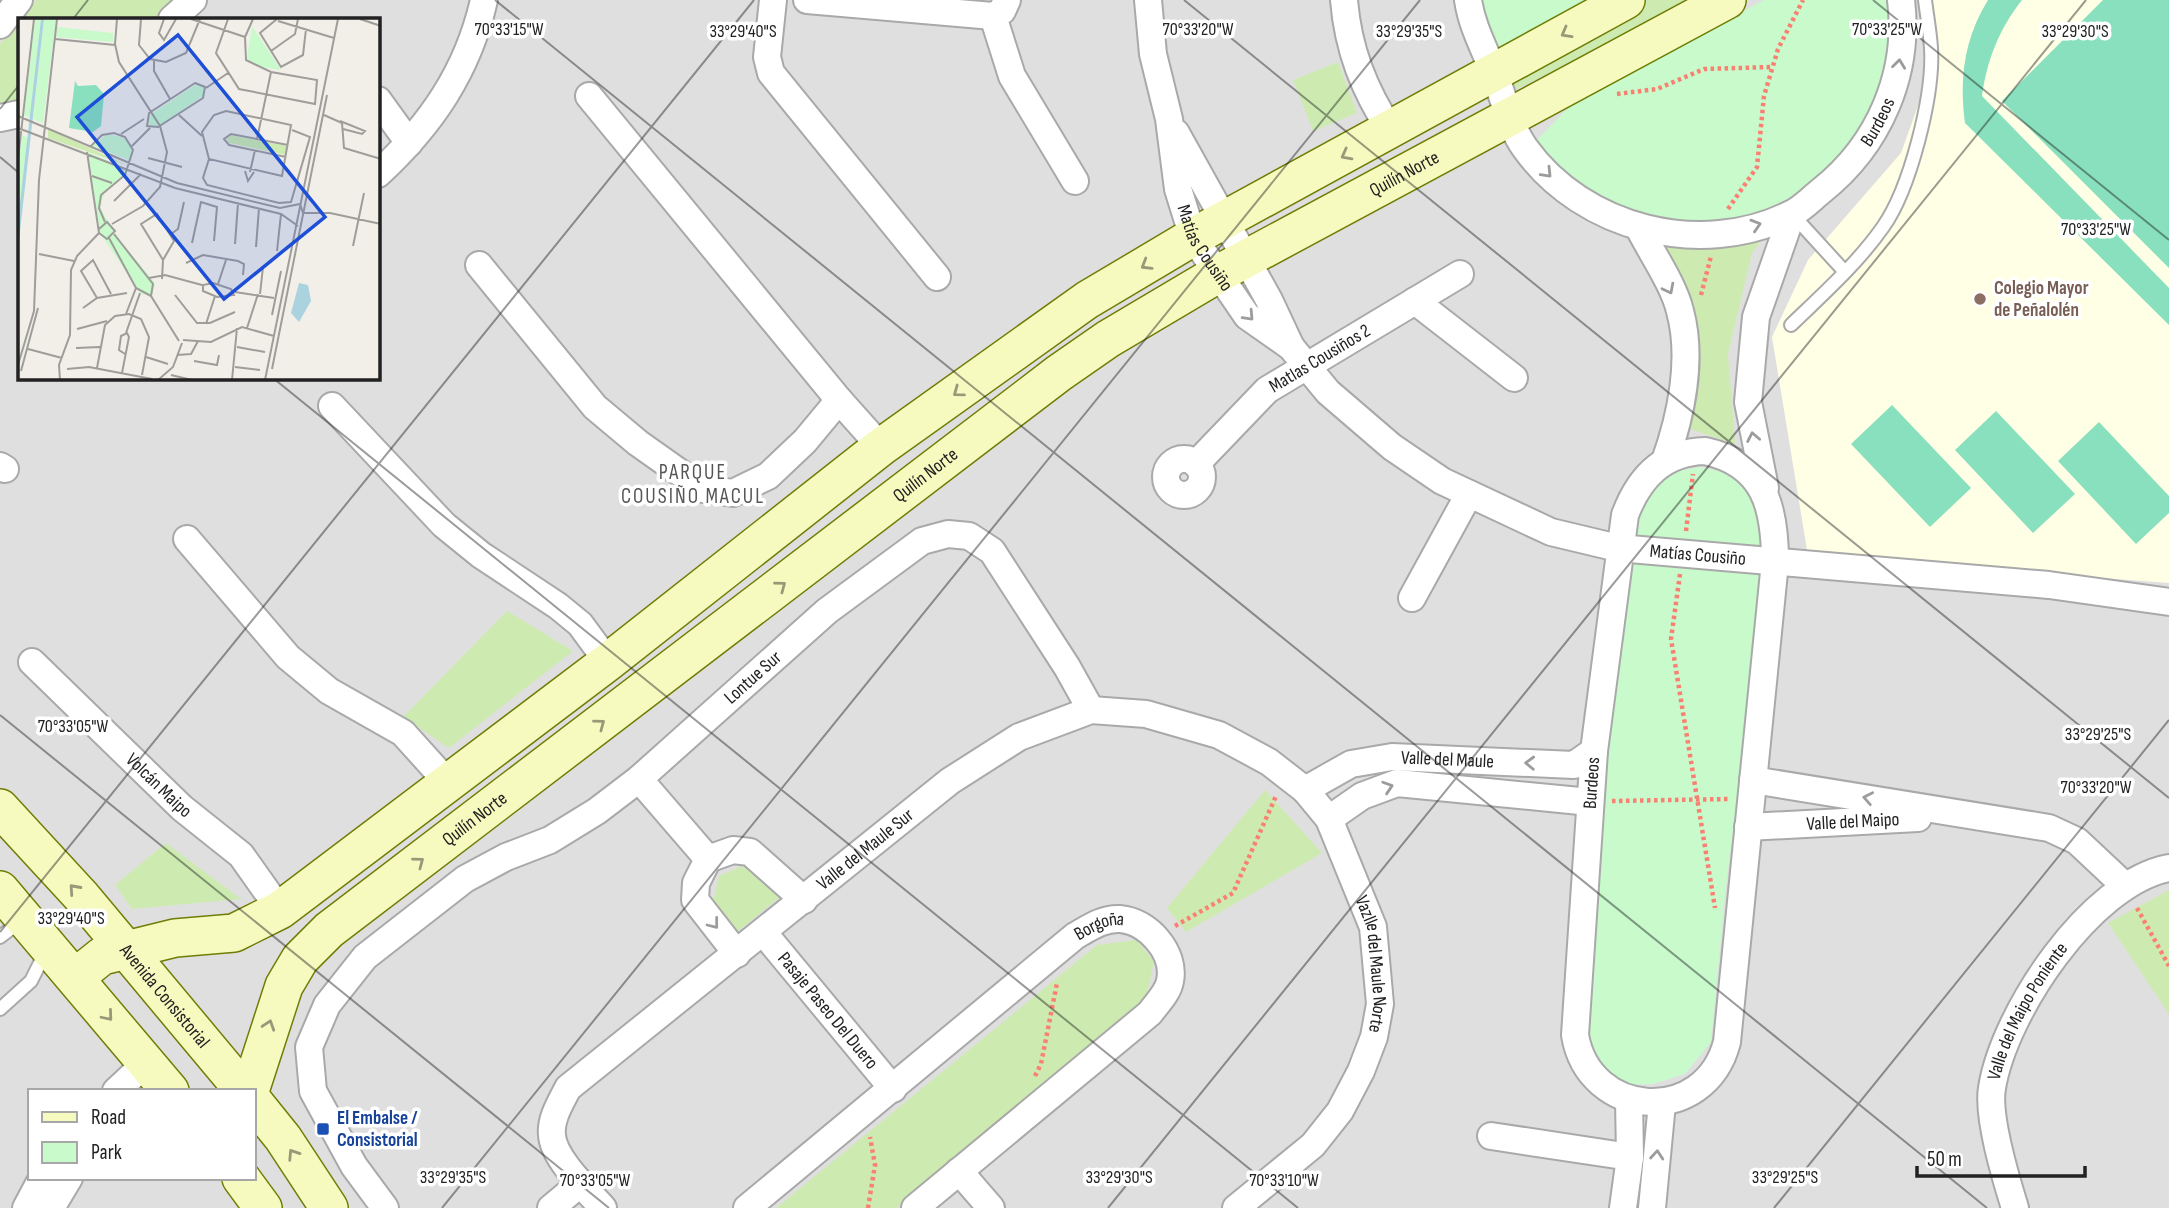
<svg xmlns="http://www.w3.org/2000/svg" width="2169" height="1208" viewBox="0 0 2169 1208" font-family="'Sofia Sans Condensed',sans-serif">
  <style>
    .residential { fill: #e0dfdf; fill-rule: evenodd }
    .education { fill: #ffffe5 }
    .grass { fill: #cdebb0 }
    .park { fill: #c8facc }
    .pitch { fill: #88e0be }
    .lines { fill: none; stroke-linecap: round; stroke-linejoin: round }
    .lane-casing { stroke: #a9a9a9; stroke-width: 16 }
    .street-casing { stroke: #a9a9a9; stroke-width: 30 }
    .secondary-casing { stroke: #707d05; stroke-width: 40 }
    .path { stroke: #fa8072; stroke-width: 4.5; stroke-dasharray: 3.5 3.5; stroke-linecap: butt }
    .lane { stroke: #fff; stroke-width: 12 }
    .street { stroke: #fff; stroke-width: 26 }
    .secondary { stroke: #f7fabf; stroke-width: 37 }
    .oneway { stroke: #979978 }
    .oneway2 { stroke: #9c9c9c }
    .ticks { fill: none; stroke: #222; stroke-width: 2; stroke-opacity: 0.45 }
    .education-dot { fill: #8d6e63; stroke: #fff; stroke-width: 2.5 }
    .transit-dot { fill: #1a4fb4; stroke: #fff; stroke-width: 2.5 }
    .labels { text-anchor: middle; dominant-baseline: central; stroke-width: 7; stroke-linejoin: round; paint-order: stroke }
    .street-label { font-size: 19px; fill: #222; stroke: #fff }
    .education-label { font-size: 19px; font-weight: bold; fill: #785e54; stroke: #fff; text-anchor: start }
    .transit-label { font-size: 19px; font-weight: bold; fill: #164399; stroke: #fff; text-anchor: start }
    .neighbourhood-label { font-size: 21px; letter-spacing: 2px; fill: #555; stroke: #fff }
    .inset-road { fill: none; stroke: #9f9d99; stroke-width: 2 }
    .view { fill: #1d4ed8; fill-opacity: 0.15; stroke: #1d4ed8; stroke-width: 3.5 }
    .inset-edge { fill: none; stroke: #222; stroke-width: 3.5 }
    .ticks-label { font-size: 18px; text-anchor: middle; fill: #222; stroke: #fff; stroke-width: 7; stroke-linejoin: round; paint-order: stroke }
  </style>
  <rect width="100%" height="100%" fill="#f2efe9"/>
  <!-- residential -->
  <path class="residential" d="M0,0H2169V1208H0ZM19,19H378V378H19ZM30,1091H254V1178H30Z"/>
  <!-- education -->
  <path class="education" d="M1932,0H2169V583L1808,556L1772,337L1808,260L1901,153L1937,53Z"/>
  <!-- grass -->
  <path class="grass" d="M36,0H178L158,19H19Z
    M1647,0H1696L1509,93L1506,77Z
    M19,19V104L0,110V44Z
    M1338,62L1357,113L1313,131L1293,80Z
    M1771,228L1752,253L1728,354L1735,444L1690,429L1698,334L1690,296L1663,240Z
    M507,611L573,651L449,748L403,717Z
    M1265,790L1322,853L1186,932L1167,908Z
    M166,843L241,899L132,909L115,885Z
    M742,866L782,895L736,933L713,901L719,876Z
    M2169,890V1014L2108,923Z
    M1136,940L1154,961L1145,1003L897,1208H776L1097,945Z"/>
  <!-- park -->
  <path class="park" d="M1462,0H1617L1483,72Z
    M1764,0H1889C1908,141 1778,250 1642,217C1600,207 1562,174 1535,142L1570,106Z
    M1701,467L1735,475L1759,505L1767,562L1726,886L1711,1042L1685,1074L1653,1084L1620,1085L1588,1050L1581,1024L1626,545L1649,493L1672,472Z"/>
  <!-- pitch -->
  <path class="pitch" d="M1988,0H2022C1999,29 1987,60 1982,96L2169,288V325L1965,123C1959,79 1964,39 1988,0Z
    M2103,0H2169V268L2002,101Z
    M1892,405L1971,488L1930,527L1851,444Z
    M1996,411L2075,494L2033,533L1955,450Z
    M2099,422L2169,496V513L2136,544L2058,461Z"/>
  <g class="lines">
    <defs>
      <path id="lane" d="M1792,214L1845,272
        M1791,325C1823,294 1857,264 1883,227C1910,189 1934,95 1931,48C1930,32 1927,16 1925,0
        M0,937L22,920
        M0,1009L31,981L45,953"/>
      <g id="street">
        <path d="M773,0L767,57L771,73L937,277"/>
        <path d="M807,0L993,16L1002,11L1007,0"/>
        <path id="s1" d="M1148,0L1153,54L1169,119L1178,189L1193,237L1247,316L1291,347L1328,392L1392,447L1442,481L1551,532L1618,548L2049,585L2169,602"/>
        <path d="M1344,0C1348,49 1364,90 1391,131"/>
        <path id="s2" d="M1468,0C1472,27 1485,50 1495,75C1504,99 1510,127 1525,148C1583,229 1701,259 1791,214C1802,209 1812,198 1821,191C1879,145 1910,74 1901,0"/>
        <path d="M993,16L1012,76L1075,181"/>
        <path d="M172,19L193,0"/>
        <path d="M0,25L19,0"/>
        <path d="M378,100L409,143"/>
        <path d="M0,118L19,114"/>
        <path d="M1176,133L1269,300L1291,347"/>
        <path d="M378,174C431,125 468,71 484,0"/>
        <path d="M1639,228C1651,252 1674,285 1680,311C1693,359 1681,416 1665,461"/>
        <path d="M479,265L595,407L638,443L703,489L733,493L768,476L805,441L839,400L589,96"/>
        <path d="M1415,301L1514,378"/>
        <path d="M839,400L881,447"/>
        <path d="M332,406L444,525L481,555L558,606L580,624L608,662"/>
        <path d="M1705,451C1765,464 1775,507 1775,562L1727,1042C1705,1127 1589,1119 1575,1035L1594,751L1625,515C1639,478 1663,452 1705,451Z"/>
        <circle cx="1184" cy="477" r="18"/>
        <path id="s3" d="M1196,464L1267,390L1460,274"/>
        <path d="M0,466L5,469"/>
        <path d="M1765,488L1748,402L1756,317L1792,214"/>
        <path d="M187,539L288,657L329,691L403,733L449,784"/>
        <path d="M1412,598L1469,494"/>
        <path id="s4" d="M32,662L182,808L241,855L280,910"/>
        <path d="M639,779L708,859"/>
        <path d="M1753,780L2049,828L2077,841L2125,886"/>
        <path id="s5" d="M1305,790L1351,764L1392,757L1574,765L1594,751"/>
        <path d="M1329,819L1362,796L1397,783L1590,802"/>
        <path id="s6" d="M1748,827L1918,818"/>
        <path id="s7" d="M763,932L893,1089"/>
        <path d="M737,954L695,900L696,883L708,859L733,850L750,852L804,900"/>
        <path d="M116,1091L147,1062"/>
        <path d="M1491,1136L1630,1157"/>
        <path d="M959,1171L991,1208"/>
        <path d="M26,1208L42,1178"/>
        <path d="M51,1208L69,1178"/>
        <path id="s8" d="M385,1208L354,1166L313,1091L309,1047L327,1005L365,957L465,879L506,857L550,840L597,811L639,779L827,611L922,541L948,534L969,536L992,551L1067,667L1091,710"/>
        <path d="M551,1208L581,1183"/>
        <path id="s9" d="M603,1208C588,1191 553,1158 552,1135C550,1119 561,1102 568,1088L950,781L1019,737L1091,710L1146,714L1219,735L1269,762L1305,790L1329,819L1373,927L1380,1004L1374,1037L1361,1071L1340,1111L1313,1145L1236,1208"/>
        <path id="s10" d="M747,1208L1075,936C1089,928 1103,918 1120,919C1148,921 1176,953 1170,981C1168,993 1157,1003 1150,1013L915,1208"/>
        <path d="M1623,1208L1630,1157L1629,1099"/>
        <path d="M1652,1208L1662,1103"/>
        <path id="s11" d="M2015,1208C2006,1179 1987,1117 1992,1088C2004,1013 2090,883 2169,868"/>
      </g>
      <g id="secondary">
        <path id="s12" d="M0,808L82,897L244,1091"/>
        <path d="M0,890L170,1091"/>
        <path d="M79,982L87,968L102,956L175,938L234,933L280,910L608,662L881,447L1087,300L1193,237L1626,0"/>
        <path id="s13" d="M250,1091L284,986L300,959L329,930L1059,373L1108,339L1216,275L1727,0"/>
        <path d="M254,1102L283,1138L329,1208"/>
        <path d="M241,1178L263,1208"/>
      </g>
    </defs>
    <!-- lane casing -->
    <use href="#lane" class="lane-casing"/>
    <!-- street casing -->
    <use href="#street" class="street-casing"/>
    <!-- secondary casing -->
    <use href="#secondary" class="secondary-casing"/>
    <!-- path -->
    <path class="path" d="M1617,94L1657,89L1704,69L1772,67
      M1728,209L1757,167L1764,96L1778,49L1803,0
      M1701,295L1711,256
      M1686,531L1693,474
      M1680,574L1671,639L1715,908
      M1612,801L1729,799
      M2137,908L2169,966
      M1175,926L1233,893L1276,796
      M1035,1076L1041,1064L1057,983
      M868,1208L875,1165L870,1137"/>
    <!-- lane -->
    <use href="#lane" class="lane"/>
    <!-- street -->
    <use href="#street" class="street"/>
    <!-- secondary -->
    <use href="#secondary" class="secondary"/>
  </g>
  <!-- one-way arrows -->
  <defs><path id="oneway-chevron" d="M-2-3.5L2.5 0L-2 3.5" fill="none" stroke-width="1.6" stroke-linecap="round" stroke-linejoin="round" transform="scale(1.75)"/></defs>
  <g class="oneway">
    <use href="#oneway-chevron" transform="translate(1566 33) rotate(151)"/>
    <use href="#oneway-chevron" transform="translate(1346 155) rotate(152)"/>
    <use href="#oneway-chevron" transform="translate(1146 265) rotate(149)"/>
    <use href="#oneway-chevron" transform="translate(958 392) rotate(144)"/>
    <use href="#oneway-chevron" transform="translate(781 586) rotate(-37)"/>
    <use href="#oneway-chevron" transform="translate(600 724) rotate(-37)"/>
    <use href="#oneway-chevron" transform="translate(419 862) rotate(-37)"/>
    <use href="#oneway-chevron" transform="translate(74 889) rotate(-132)"/>
    <use href="#oneway-chevron" transform="translate(108 1016) rotate(50)"/>
    <use href="#oneway-chevron" transform="translate(269 1025) rotate(-72)"/>
    <use href="#oneway-chevron" transform="translate(293 1154) rotate(-123)"/>
  </g>
  <g class="oneway2">
    <use href="#oneway-chevron" transform="translate(1899 64) rotate(-83)"/>
    <use href="#oneway-chevron" transform="translate(1547 173) rotate(46)"/>
    <use href="#oneway-chevron" transform="translate(1756 225) rotate(-17)"/>
    <use href="#oneway-chevron" transform="translate(1669 289) rotate(63)"/>
    <use href="#oneway-chevron" transform="translate(1249 316) rotate(47)"/>
    <use href="#oneway-chevron" transform="translate(1753 437) rotate(-101)"/>
    <use href="#oneway-chevron" transform="translate(1530 763) rotate(-178)"/>
    <use href="#oneway-chevron" transform="translate(1388 787) rotate(-18)"/>
    <use href="#oneway-chevron" transform="translate(1868 798) rotate(-169)"/>
    <use href="#oneway-chevron" transform="translate(714 924) rotate(52)"/>
    <use href="#oneway-chevron" transform="translate(1657 1155) rotate(-85)"/>
  </g>
  <!-- ticks -->
  <path class="ticks" d="M495,0L1987,1208M1184,0L2169,798M1873,0L2169,240M73,19L88,0M0,109L19,85M0,157L19,173M273,378L1298,1208M0,715L609,1208M0,932L754,0M442,1208L1420,0M1108,1208L2086,0M1774,1208L2169,720"/>
  <!-- markers -->
  <circle class="education-dot" cx="1980" cy="299" r="7"/>
  <rect class="transit-dot" x="316" y="1122" width="14" height="14" rx="3.5"/>
  <g class="labels">
    <!-- street labels -->
    <g class="street-label">
      <text stroke="none"><textPath href="#s2" startOffset="584">Burdeos</textPath></text>
      <text stroke="none"><textPath href="#s13" startOffset="1500">Quilín Norte</textPath></text>
      <text stroke="none"><textPath href="#s1" startOffset="257">Matías Cousiño</textPath></text>
      <text stroke="none"><textPath href="#s3" startOffset="164">MatIas Cousiños 2</textPath></text>
      <text stroke="none"><textPath href="#s13" startOffset="933">Quilín Norte</textPath></text>
      <text stroke="none"><textPath href="#s1" startOffset="864">Matías Cousiño</textPath></text>
      <text stroke="none"><textPath href="#s8" startOffset="770">Lontue Sur</textPath></text>
      <text stroke="none"><textPath href="#s5" startOffset="150">Valle del Maule</textPath></text>
      <text transform="translate(1592 783) rotate(-86)">Burdeos</text>
      <text stroke="none"><textPath href="#s4" startOffset="177">Volcán Maipo</textPath></text>
      <text stroke="none"><textPath href="#s13" startOffset="366">Quilín Norte</textPath></text>
      <text stroke="none"><textPath href="#s6" startOffset="105">Valle del Maipo</textPath></text>
      <text stroke="none"><textPath href="#s9" startOffset="522">Valle del Maule Sur</textPath></text>
      <text stroke="none"><textPath href="#s10" startOffset="453">Borgoña</textPath></text>
      <text stroke="none"><textPath href="#s9" startOffset="1214">Vazlle del Maule Norte</textPath></text>
      <text stroke="none"><textPath href="#s12" startOffset="250">Avenida Consistorial</textPath></text>
      <text stroke="none"><textPath href="#s7" startOffset="102">Pasaje Paseo Del Duero</textPath></text>
      <text stroke="none"><textPath href="#s11" startOffset="208">Valle del Maipo Poniente</textPath></text>
    </g>
    <!-- education labels -->
    <g class="education-label">
      <text x="1994" y="288">Colegio Mayor<tspan x="1994" dy="22">de Peñalolén</tspan></text>
    </g>
    <!-- transit labels -->
    <g class="transit-label">
      <text x="337" y="1118">El Embalse /<tspan x="337" dy="22">Consistorial</tspan></text>
    </g>
    <!-- neighbourhood labels -->
    <g class="neighbourhood-label">
      <text x="693" y="472">PARQUE<tspan x="693" dy="24">COUSIÑO MACUL</tspan></text>
    </g>
  </g>
  <!-- overview -->
  <g transform="translate(18 18)">
    <rect width="362" height="362" fill="#f2efe9"/>
    <path d="M30,111L111,148L30,120ZM212,117L269,128L268,137L211,125L208,119Z" fill="#cdebb0"/>
    <path d="M17,1H23L13,99L6,98ZM26,1H38L25,105L15,101ZM234,8L263,52L237,48L229,40ZM39,9L95,15V24L38,19ZM177,67L185,69L186,77L141,108L132,109L129,99ZM90,116L106,120L113,129L114,143L74,128ZM4,117L10,120L0,202V149ZM70,134L111,152L87,173L82,190L103,224L137,265L134,277L123,276L82,215Z" fill="#c8facc"/>
    <path d="M57,63L60,68L78,67L86,76L83,108L75,114L51,110Z" fill="#88e0be"/>
    <path d="M23,1H26L0,231V202ZM281,265L290,267L293,283L281,304L273,295Z" fill="#aad3df"/>
    <path class="inset-road" d="M123,1L121,27L132,41L148,44L168,35L182,1M146,1L141,15L146,22L158,1M173,1L227,19M210,1L198,35L221,71L297,86L299,62L253,54L228,42L227,19L235,1M259,1L242,15L263,49L285,37L288,11M342,1L363,8M260,3L316,20M37,21L97,27M253,33L277,16L280,1M136,43V53L152,81M177,65L187,69L185,80L140,109L129,108L131,95ZM188,70L210,55M208,93L273,107L264,158L191,141L184,114L196,97ZM161,97L184,118M306,97L324,105L326,130L363,141M0,98L159,165L262,190L282,186L285,195H312L363,206M322,103L347,113L344,116L325,111M0,110L157,170L263,196L280,208M103,116L126,101M239,121L253,54M114,128L132,110M72,129L84,117L96,115L107,119L115,132L107,157L83,177L81,190L87,204M69,134L81,215L89,221L97,213L89,204L81,211M268,139L211,127L206,121L213,116L270,127M130,140L164,149M0,141L16,1M191,141L185,160L189,167L261,185L273,184L292,119L274,112M227,153L230,163L236,154M232,154L237,132M74,158L94,165M96,183L123,156M94,206L125,188L142,169L149,134L142,108L101,44L97,26L99,1M96,216L135,266L133,278L161,323M153,216L160,211L166,184M91,220L118,270L133,278M174,225L183,184L199,189L196,223M217,226L220,185M335,228L346,175M238,229L241,190M259,233L263,196M21,236L56,243M168,245L185,237L220,243L226,246L225,257M131,260L147,257L184,267M144,261L145,242L156,223L139,196L123,206L145,242M195,265L213,271L216,277L199,279L185,273V267ZM200,266L208,242M217,274L256,280M242,276L245,249M157,277L179,305H192L217,294M79,280L63,253L75,242L93,276M65,290L79,280L109,275M108,296L118,270M254,297L263,253M188,306L197,278M229,310L240,276M59,311L89,303M108,315L122,275M165,322L193,324L224,309L256,318M219,329L247,334M58,330L82,329M10,331L44,340M159,337L173,336L180,323M128,339L150,346M176,343L199,347L201,337M0,347L16,293L21,162L39,1M217,349L242,352M79,350L87,307L97,298L111,296L123,301L131,319L124,357M49,351L71,349L134,361M254,351L309,77M3,353L20,290M104,355L111,319L109,315L103,318L101,332L107,336M153,357L174,362M42,362L41,347L52,317L53,252L59,238L81,215M140,362L155,349L164,325M214,362L219,310M247,362L320,1"/>
    <path class="view" d="M160,17L307,199L206,281L59,99Z"/>
    <rect width="362" height="362" class="inset-edge"/>
  </g>
  <g class="ticks-label">
    <text x="509" y="35">70°33'15"W</text>
    <text x="1198" y="35">70°33'20"W</text>
    <text x="1887" y="35">70°33'25"W</text>
    <text x="743" y="37">33°29'40"S</text>
    <text x="1409" y="37">33°29'35"S</text>
    <text x="2075" y="37">33°29'30"S</text>
    <text x="2096" y="235">70°33'25"W</text>
    <text x="73" y="732">70°33'05"W</text>
    <text x="2098" y="740">33°29'25"S</text>
    <text x="2096" y="793">70°33'20"W</text>
    <text x="71" y="924">33°29'40"S</text>
    <text x="453" y="1183">33°29'35"S</text>
    <text x="1119" y="1183">33°29'30"S</text>
    <text x="1785" y="1183">33°29'25"S</text>
    <text x="595" y="1186">70°33'05"W</text>
    <text x="1284" y="1186">70°33'10"W</text>
  </g>
  <!-- legend -->
  <rect x="28" y="1089" width="228" height="91" fill="#ffffff" stroke="#a7a7a7" stroke-width="2"/>
  <rect x="42" y="1112" width="35" height="10" fill="#f7fabf" stroke="#a7a7a7" stroke-width="2"/>
  <text x="91" y="1124" font-size="21" fill="#222222">Road</text>
  <rect x="42" y="1142" width="35" height="21" fill="#c8facc" stroke="#a7a7a7" stroke-width="2"/>
  <text x="91" y="1159" font-size="21" fill="#222222">Park</text>
  <!-- scale -->
  <path d="M1917 1166v10h168v-10" fill="none" stroke="#222222" stroke-width="3.5"/>
  <text x="1927" y="1166" font-size="21" fill="#222222" stroke="#ffffff" stroke-width="5" paint-order="stroke">50 m</text>
</svg>
